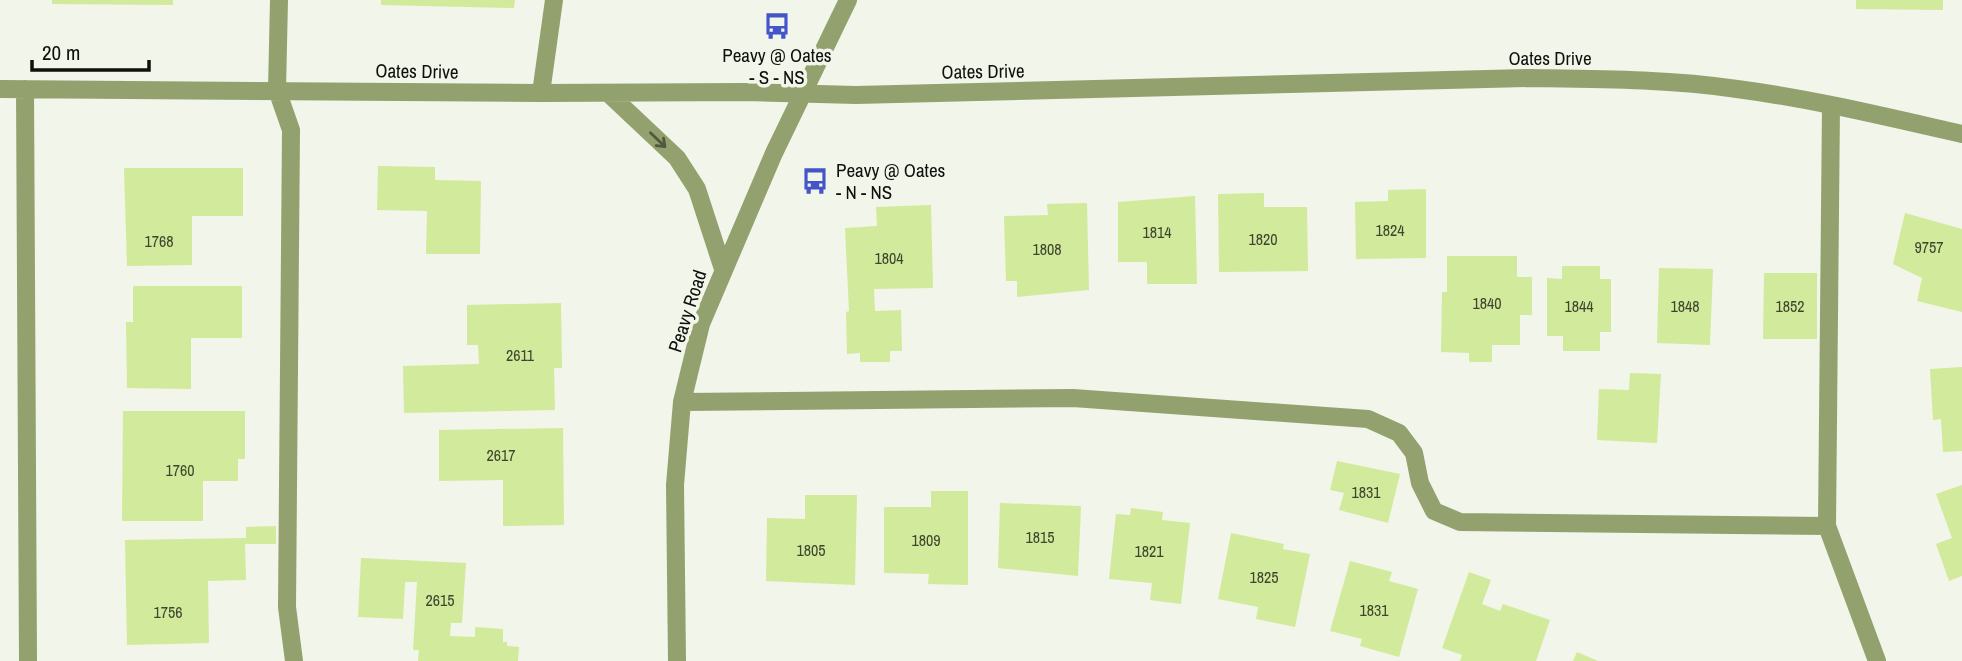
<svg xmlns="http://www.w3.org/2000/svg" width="1962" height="661" viewBox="0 0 1962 661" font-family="'Archivo Narrow',sans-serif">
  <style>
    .building { fill: #d2ea9b }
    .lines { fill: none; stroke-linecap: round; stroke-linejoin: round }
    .minor { stroke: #92a16e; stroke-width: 18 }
    .oneway { stroke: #50583d }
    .labels { text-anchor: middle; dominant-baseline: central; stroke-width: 7; stroke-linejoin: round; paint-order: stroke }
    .number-label { font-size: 16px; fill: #3f4630 }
    .poi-label { font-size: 19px; fill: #0e100c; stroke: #f1f5ea }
    .street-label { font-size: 19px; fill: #0e100c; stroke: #f1f5ea }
  </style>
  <rect width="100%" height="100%" fill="#f1f5ea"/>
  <!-- building -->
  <path class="building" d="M52,0H173V5L52,4Z
    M381,0H515L514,8L381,5Z
    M1856,0H1943V10L1856,9Z
    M378,166L435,167V180L481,181L480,254H426L427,211L377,210Z
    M124,168H243V216H192V265L127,266Z
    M1426,189V258L1356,259L1355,202L1388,201V190Z
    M1264,193V207H1307L1308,271L1219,272L1218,194Z
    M1195,196L1197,284H1147V262H1118V202Z
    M1087,203L1089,290L1017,297V281H1006L1004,216L1048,215L1047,204Z
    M931,205L933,288L874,289L875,311L901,310L902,351H890V362H860V353L847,354L846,312L849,311L845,228L877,226L876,207Z
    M1905,213L1962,229V312L1917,301L1922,278L1893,264Z
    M1447,256H1517V277H1532V315H1520V345H1492V362H1469V353L1441,352L1442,292H1447Z
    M1562,266H1600V279H1611V332H1600V351H1563V336H1547V278L1562,279Z
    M1659,268L1713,269L1710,345L1657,343Z
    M1764,273H1817V339H1763Z
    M133,286H242V338H191V389L127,388L126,322H133Z
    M561,303L562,368H554L555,410L404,413L403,366L479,364L478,345H467V305Z
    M1962,367V451L1943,452L1941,419L1933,420L1930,369Z
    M1630,373L1661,374L1657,443L1597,440L1599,389L1629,390Z
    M123,411H245V459H238V481H203V521H122Z
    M563,428L564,525L503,526V480L439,481V430Z
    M1337,461L1400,474L1388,523L1339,510L1344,493L1330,490Z
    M1962,485V576L1949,581L1936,544L1952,538L1936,494Z
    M931,491H968V585L928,584L929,574L884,573V507H931Z
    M805,495H857L855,585L766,581L767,518L805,519Z
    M1000,503L1081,506L1078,576L998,568Z
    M1131,508L1163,512L1162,520L1190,523L1181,604L1150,600L1152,583L1109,579L1116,514L1130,515Z
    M276,526V544H245L246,580L208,581L209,643L127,645L125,540L246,538V527Z
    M1231,533L1284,544L1283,549L1310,554L1295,627L1256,619L1258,607L1218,599Z
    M361,558L466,563L462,623H451L450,636L475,637V627L503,629V642H507V646L519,647L518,661H418L419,650H413L417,582H405L403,619L358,617Z
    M1350,561L1392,572L1389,581L1418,589L1399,657L1360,646L1362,639L1330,631Z
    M1469,572L1491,580L1482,604L1500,611L1503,604L1550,620L1536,661H1460L1462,655L1442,648Z
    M1577,652L1598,661H1573Z"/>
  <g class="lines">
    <!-- minor -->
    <path class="minor" d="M279,0L277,90L291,130L287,607L294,661
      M0,89L541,93L745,92L856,95L1529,78C1598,79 1669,79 1737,89C1813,99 1887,117 1962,134
      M25,89L28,661
      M541,93L554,0
      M608,93L677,158L697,189L723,269
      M682,402L1073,398L1368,419L1399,433L1414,453L1420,483L1434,511L1460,522L1827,526L1877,661
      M1827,526L1831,105
      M677,661L675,485L682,402L701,324L774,153L848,0"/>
  </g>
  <!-- one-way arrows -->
  <defs><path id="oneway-shaft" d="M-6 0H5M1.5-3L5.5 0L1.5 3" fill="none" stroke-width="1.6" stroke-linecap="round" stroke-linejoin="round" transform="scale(1.75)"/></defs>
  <use class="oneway" href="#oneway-shaft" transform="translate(658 140) rotate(44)"/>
  <!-- icons -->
  <defs>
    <symbol id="bus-bare" viewBox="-9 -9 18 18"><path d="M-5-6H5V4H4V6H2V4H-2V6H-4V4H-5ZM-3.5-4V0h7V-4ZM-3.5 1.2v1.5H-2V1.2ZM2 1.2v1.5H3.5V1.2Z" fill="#4355c9" stroke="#f1f5ea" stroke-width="2.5" paint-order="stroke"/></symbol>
  </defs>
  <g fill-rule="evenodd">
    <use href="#bus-bare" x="758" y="7" width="38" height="38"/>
    <use href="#bus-bare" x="796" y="162" width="38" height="38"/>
  </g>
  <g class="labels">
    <!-- number labels -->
    <g class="number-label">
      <text x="1390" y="230">1824</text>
      <text x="1157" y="232">1814</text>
      <text x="1263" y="239">1820</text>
      <text x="159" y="241">1768</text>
      <text x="1929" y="247">9757</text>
      <text x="1047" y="249">1808</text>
      <text x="889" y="258">1804</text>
      <text x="1487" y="303">1840</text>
      <text x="1579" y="306">1844</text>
      <text x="1685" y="306">1848</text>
      <text x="1790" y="306">1852</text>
      <text x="520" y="355">2611</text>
      <text x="501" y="455">2617</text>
      <text x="180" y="470">1760</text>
      <text x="1366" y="492">1831</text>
      <text x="1040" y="537">1815</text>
      <text x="926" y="540">1809</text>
      <text x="811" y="550">1805</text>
      <text x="1149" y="551">1821</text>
      <text x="1264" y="577">1825</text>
      <text x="440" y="600">2615</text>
      <text x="1374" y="610">1831</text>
      <text x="168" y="612">1756</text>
    </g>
    <!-- poi labels -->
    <g class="poi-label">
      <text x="777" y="55">Peavy @ Oates<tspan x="777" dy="22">- S - NS</tspan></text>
      <text x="836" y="170" text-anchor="start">Peavy @ Oates<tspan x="836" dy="22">- N - NS</tspan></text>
    </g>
    <!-- street labels -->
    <g class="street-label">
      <text x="1550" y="58">Oates Drive</text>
      <text transform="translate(417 71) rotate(1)">Oates Drive</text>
      <text transform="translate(983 71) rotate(-1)">Oates Drive</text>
      <text transform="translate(687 311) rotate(-72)">Peavy Road</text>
    </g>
  </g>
  <!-- scale -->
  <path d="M32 60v10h117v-10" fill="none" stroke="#0e100c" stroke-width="3.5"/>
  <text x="42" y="60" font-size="21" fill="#0e100c" stroke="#f1f5ea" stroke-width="5" paint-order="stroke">20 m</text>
</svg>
